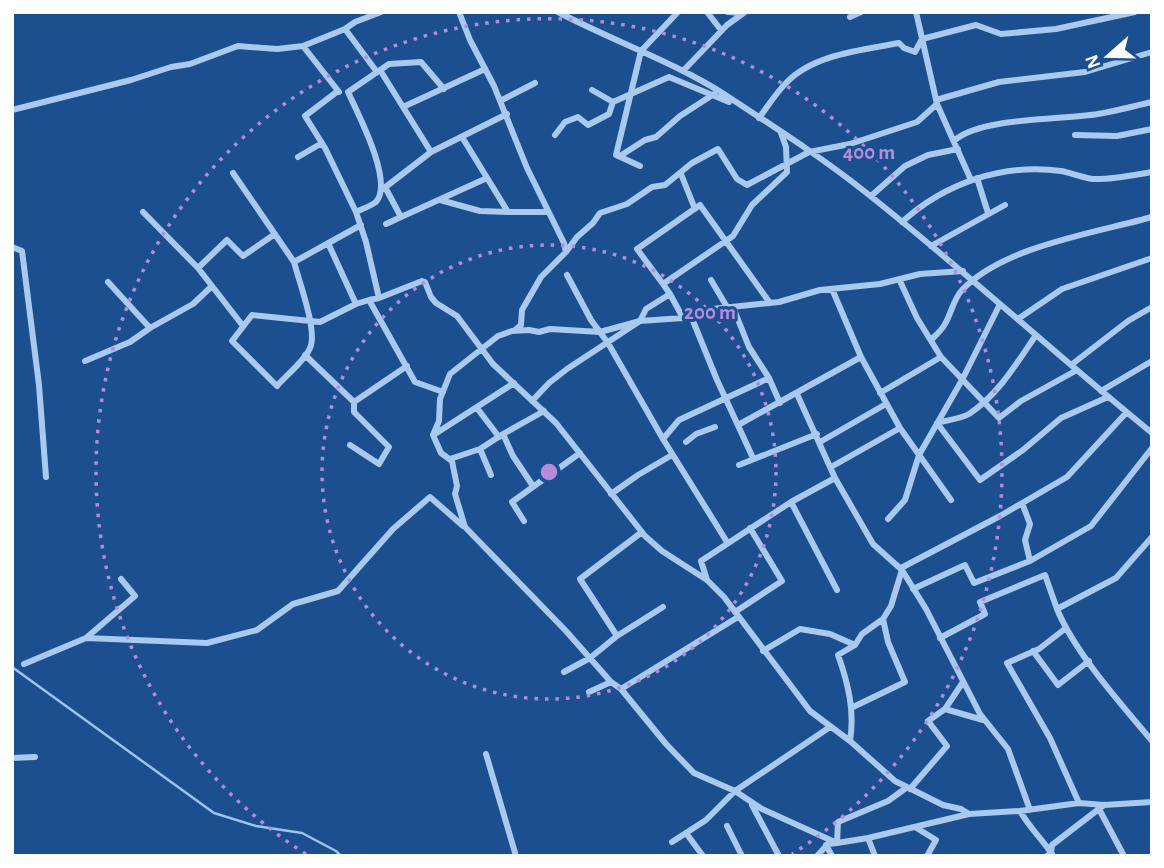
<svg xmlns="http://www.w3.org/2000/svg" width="1164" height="868" viewBox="0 0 1164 868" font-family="'Alegreya Sans',sans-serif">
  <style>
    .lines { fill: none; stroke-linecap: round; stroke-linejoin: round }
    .stream { stroke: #9cc4f0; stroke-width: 2.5 }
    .minor { stroke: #a9c9ee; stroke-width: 6 }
    .ring { fill: none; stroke: #b68bdc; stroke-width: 3.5; stroke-dasharray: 3.5 7 }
    .centre { fill: #b68bdc; stroke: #1b4f8f; stroke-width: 3.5 }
    .ring-label { font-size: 21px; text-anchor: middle; font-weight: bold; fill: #b68bdc; stroke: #1b4f8f; stroke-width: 6; stroke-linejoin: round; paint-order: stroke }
  </style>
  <rect width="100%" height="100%" fill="#1b4f8f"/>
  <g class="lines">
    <!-- stream -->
    <path class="stream" d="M12,667L214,813L256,826L302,833L336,851L341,856"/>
    <!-- minor -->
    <path class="minor" d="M459,12L470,40L494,86L527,168L564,243L566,252
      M558,12C613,41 672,61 724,94C771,125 820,156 864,191C962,268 1055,354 1152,433
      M707,12L721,30
      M728,12L743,13
      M916,12L937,104L971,180
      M850,17L861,12
      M303,46L339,92
      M380,70L403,107L485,69
      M683,71L727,25L745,12
      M377,72L345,29L355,22L381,12
      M592,90L613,102
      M338,91L305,116L325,148L356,212
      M936,100L999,82L1085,72L1152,52
      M500,101L535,83
      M403,107L431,152L507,114
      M12,110L131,80L171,67L190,64L238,46L277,49L303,46L345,29
      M759,118C768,106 776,93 786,83C813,54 863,50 899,43L904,48L915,52L922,39L976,25L1001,34L1056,29L1135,12
      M781,133L786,147L787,172L752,205L733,236L663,284L670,294L646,309L640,321L600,332L550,329L539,332L529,330L512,331L498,336L450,374L440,399L439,421L433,435L441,453L452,461L457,486L455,494L465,527L566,631L611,682L621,689L666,744L694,773L735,791L762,809L837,843L868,838L969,814
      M555,135L565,122L578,117L588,125L609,114L613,102L669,77L729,102
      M1075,135L1117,136L1152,129
      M954,141C979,117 1064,120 1098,114C1116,111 1134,106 1152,102
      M620,156L645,140L656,137L680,116L714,94
      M298,157L322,143
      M640,166L616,155L641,51L678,12
      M233,173L294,262L361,225
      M681,174L695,209
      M977,178L988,213
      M385,187L401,217L487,178
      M383,189L431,152
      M871,196L905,166L928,155L958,149
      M440,200L480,211L508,212L462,137
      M143,212L198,268
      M508,212H548
      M902,222C945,183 1003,163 1061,171C1072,173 1082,178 1093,179C1111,180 1134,175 1152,172
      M386,224L401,217
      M328,243L356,304L369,300
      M931,246L1005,205
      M12,247L22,251L39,385L46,477
      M294,262C299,281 318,332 310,348C304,362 287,374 277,386L232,341L252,315L320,322L356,304
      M567,275L591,320L608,343L663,439L727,542
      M899,279L917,318L941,357L999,418L1021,401L1077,370
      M711,280L727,307
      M108,282L150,328L193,304L212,286
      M663,284L637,249L700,205L770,303
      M832,289L861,357L900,428L951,500
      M670,294L683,318
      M379,298L422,281L425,282L431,297L436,303L457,316L493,364L556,423L645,536L662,551L707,580L724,597L810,711L850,741L895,781L943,805L961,809L969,814L1020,811L1079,803L1104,805L1152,802
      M733,307L749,347L769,378L780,403
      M691,316L717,380L753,458
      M1018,319L1062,289L1152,258
      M243,326L198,268L227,240L243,256L275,234
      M515,330L521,325L522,310L541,277L566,252L577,237L593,223L600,213L627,204L652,187L665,185L692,163L718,149L737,179L747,185L809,152L850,144L917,122L937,104
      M1036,335C1017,363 998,395 969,414C960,419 947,420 937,423L980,480L1023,450L1061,418L1108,397
      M931,340C936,335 942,330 945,324C951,314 954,298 962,290C1004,246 1095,233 1152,217
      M305,355L354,402L407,366
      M85,361L130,342L150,328
      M1071,365L1128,321L1152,307
      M1101,391L1152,361
      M443,392L415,382L369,300L379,298L366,242L356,212C362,209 371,206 376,202C394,182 358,114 348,92L389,64L421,62L444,89
      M880,393L941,357
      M797,394L835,478L873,544L902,570L891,606L883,619L862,634L855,645L838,655C848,683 855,711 850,741
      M532,401L549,383L567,369L640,321L683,318L712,309L779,302L820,290L880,284L920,274L963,271
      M477,408L499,437
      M738,425L861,357
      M435,434L514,383
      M663,439L679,420L769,378
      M686,442L696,434L715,427
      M820,442L886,404
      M350,445L379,464L389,447L354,412V402
      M450,459L480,449
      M739,465L817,434
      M831,467L900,428
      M491,475L480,449L503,434
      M533,486L513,456L503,434L544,411
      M611,494L638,475L672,455
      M791,502L837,590
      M888,519L905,500L919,455L962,380L1000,304
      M524,521L512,502L580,453
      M1152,537L1116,578L1057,609C1075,653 1121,704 1152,741
      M1030,561L1091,526L1152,448
      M901,568L1000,516L1067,477L1126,413
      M902,570L926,609L980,714L1008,749L1030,810
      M707,580L701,561L791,502L835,478
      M913,589L965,565L974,583L1030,561L1025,540L1030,524L1022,503
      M735,612L782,581L750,528
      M1066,628L1039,649L1007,663L1050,738L1079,803
      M617,636L580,579L642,532
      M86,638L207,643L257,630L293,604L338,591L393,529L430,497L463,526
      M940,638L985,614L980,602L1045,575L1057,609
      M763,651L800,629L830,634L855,645
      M1033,651L1058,685L1089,661
      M24,664L86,638L135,596L121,579
      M564,672L590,658L617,636L663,607
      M621,689L738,617
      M589,692L611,682
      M851,708L905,682L888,642L883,619
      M945,709L963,682
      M486,754L516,856
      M12,758L35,757
      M910,789L947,746L928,721L945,709L983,720
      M752,805L779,856
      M1099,809L1124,856
      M1020,811C1029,827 1042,839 1052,854
      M727,826L742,856
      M915,827L936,840L927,856
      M686,833L703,856
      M868,838L875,856
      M672,842L706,820L735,791L830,727
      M826,845L832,856
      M817,856L828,844L837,843L838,822L888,801L906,788
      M1047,856L1051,853L1052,845L1104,805"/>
  </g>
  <!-- distance rings -->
  <g class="ring">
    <circle cx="549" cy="472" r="227"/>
    <path d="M306 854A453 453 0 1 1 792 854"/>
  </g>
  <circle cx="549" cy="472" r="10" class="centre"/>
  <g class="ring-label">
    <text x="869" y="159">400 m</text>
    <text x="710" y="319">200 m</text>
  </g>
  <!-- border -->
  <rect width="1164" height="868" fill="none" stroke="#ffffff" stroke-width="28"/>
  <!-- north arrow -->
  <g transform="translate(1108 56) rotate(250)" stroke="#1b4f8f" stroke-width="5" paint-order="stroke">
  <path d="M0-5L12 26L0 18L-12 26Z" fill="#ffffff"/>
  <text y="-10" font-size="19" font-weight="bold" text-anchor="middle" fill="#ffffff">N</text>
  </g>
</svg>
